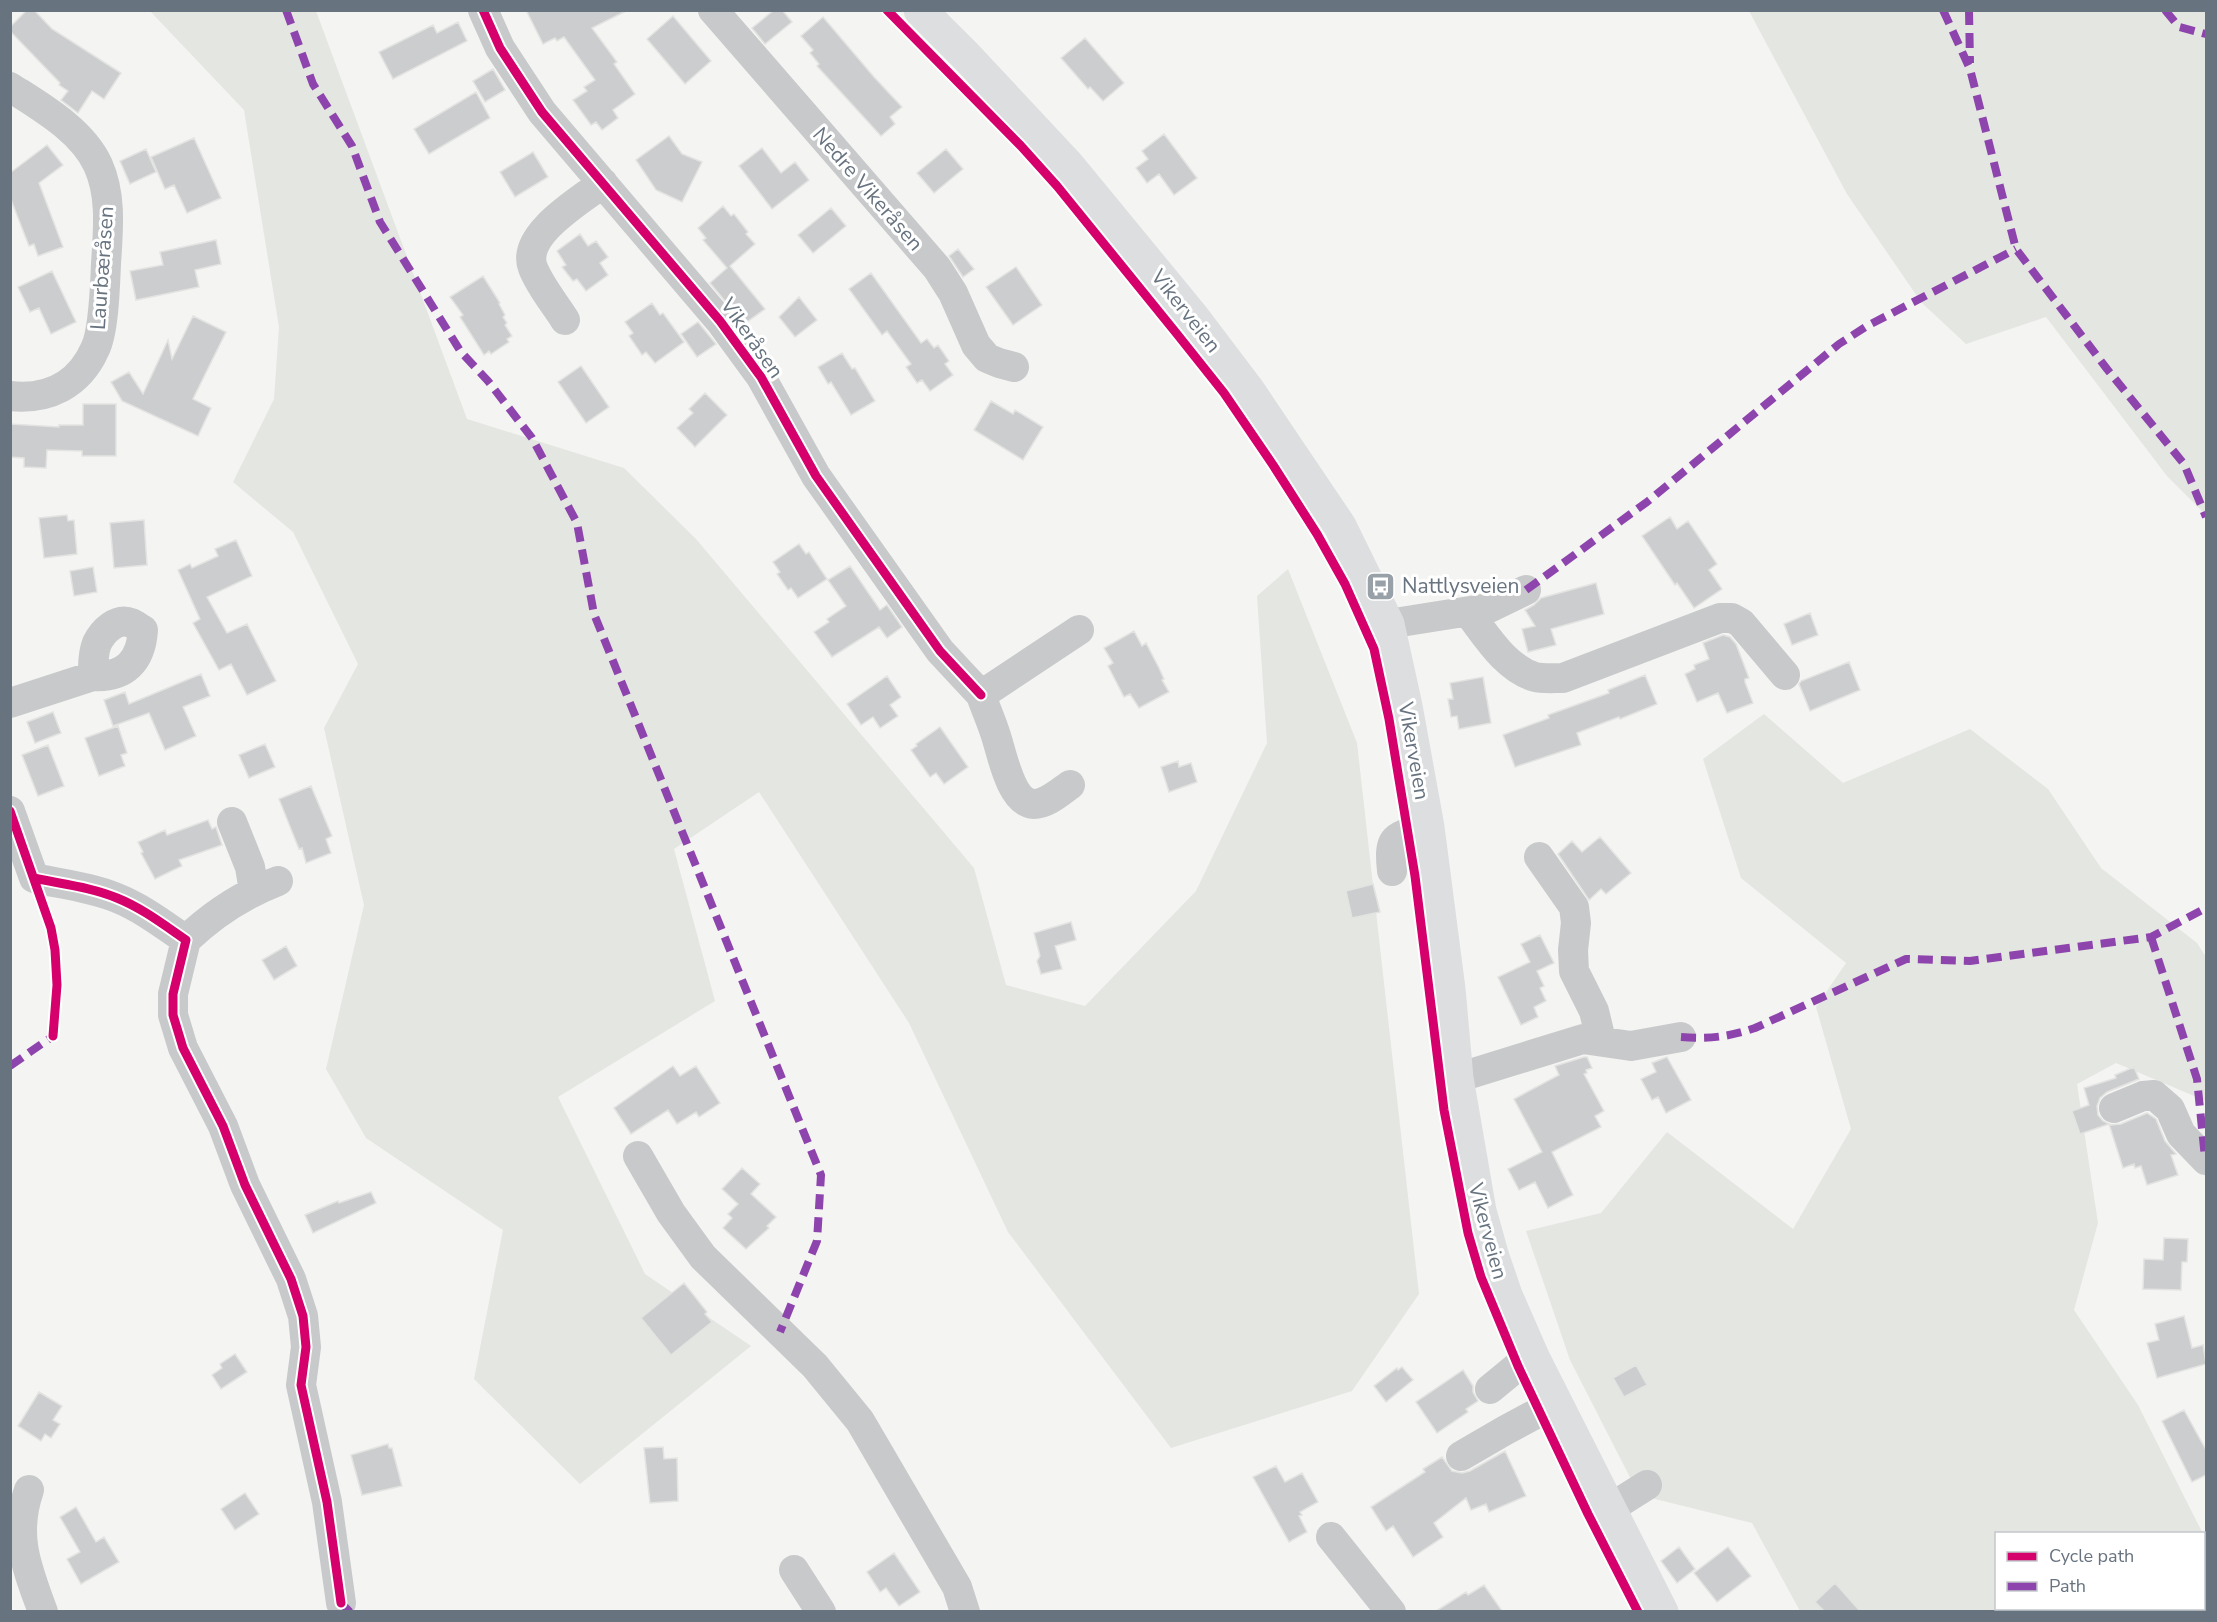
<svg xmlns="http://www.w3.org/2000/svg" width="2217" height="1622" viewBox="0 0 2217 1622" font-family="'Nunito Sans',sans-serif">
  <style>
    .green { fill: #e4e6e1 }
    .building { fill: #cccdce; stroke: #e3e3e2; stroke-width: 1.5 }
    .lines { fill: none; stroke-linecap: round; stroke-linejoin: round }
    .minor { stroke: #c8c9ca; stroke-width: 30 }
    .major { stroke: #dddedf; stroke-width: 33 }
    .quiet { stroke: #8e44ad; stroke-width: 8; stroke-dasharray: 15 8; stroke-linecap: butt }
    .cycleway-casing { stroke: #fff; stroke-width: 13 }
    .cycleway { stroke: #d6006c; stroke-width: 9 }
    .labels { text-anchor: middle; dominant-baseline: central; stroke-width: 6; stroke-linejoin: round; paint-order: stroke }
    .street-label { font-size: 21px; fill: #67737f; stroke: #fff }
    .poi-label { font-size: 21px; fill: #67737f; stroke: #fff; text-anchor: start }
  </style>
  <rect width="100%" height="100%" fill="#f4f4f3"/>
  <!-- green -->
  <path class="green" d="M150,11H316L467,419L624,468L696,539L974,868L1006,985L1085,1006L1196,891L1267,743L1257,596L1288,569L1357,743L1419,1294L1352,1391L1171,1448L1008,1232L909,1023L759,792L674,849L715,1001L558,1097L645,1274L751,1346L580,1484L474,1379L503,1230L366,1138L326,1069L364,905L324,728L358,664L293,532L233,482L274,399L279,327L244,110Z
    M1749,11H2206V515L2167,476L2046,317L1966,344L1921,302L1847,194Z
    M1764,714L1843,783L1970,729L2048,789L2101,868L2197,943L2206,957V1101L2116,1063L2077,1084L2098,1223L2074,1310L2138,1405L2203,1534H1996V1608L2197,1609L2194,1612L1800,1611L1752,1523L1639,1495L1570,1360L1526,1231L1601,1213L1667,1132L1793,1229L1851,1129L1816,1007L1846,963L1741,878L1703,759Z"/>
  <!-- building -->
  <path class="building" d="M27,10H34L52,29L121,73L104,99L92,91L78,113L61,100L68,91L59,85L60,83L10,31V27Z
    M526,10H628L592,28L617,62L614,64L635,94L613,110L618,118L602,130L596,122L591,125L573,100L587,91L584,87L595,80L564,37L557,41L555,38L543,44Z
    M774,10H782L792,22L765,44L752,28Z
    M673,16L711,61L685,84L647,39Z
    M823,17L874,77L902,107L890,117L895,124L881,136L817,66L819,64L810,53L813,50L801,36Z
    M458,22L467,41L393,79L379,52L433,25L437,33Z
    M1085,38L1124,83L1103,101L1090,87L1088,89L1061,58Z
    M493,69L505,90L485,102L473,81Z
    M476,92L490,118L429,154L414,129Z
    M1164,134L1197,178L1174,195L1159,174L1147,183L1136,168L1148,159L1142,151Z
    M669,136L682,154L702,162L682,202L656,190L636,160Z
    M194,138L221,198L187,213L174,185L165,189L151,157Z
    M47,145L63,165L39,183L63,247L38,256L34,244L29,246L10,197V173Z
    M762,148L781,173L795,162L809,180L772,209L739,166Z
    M146,149L156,172L130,184L120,161Z
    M946,149L963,169L934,193L917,173Z
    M533,152L548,177L515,197L500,172Z
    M723,206L731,216L734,214L748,232L746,234L755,244L730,266L765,309L744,324L710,283L727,268L703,240L706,238L698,228Z
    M831,208L846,226L813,253L798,235Z
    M580,234L588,246L596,241L608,257L600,263L608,275L586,291L577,279L573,281L562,267L566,265L557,251Z
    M216,240L221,264L195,270L199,287L136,300L130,271L163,265L160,252Z
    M958,249L974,269L963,277L949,256Z
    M1016,267L1042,305L1013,325L986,287Z
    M52,271L76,322L51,334L39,308L30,312L18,287Z
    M871,273L921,343L927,339L934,348L938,345L949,361L945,364L953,375L930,391L922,380L917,383L906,367L911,364L887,331L882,335L849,289Z
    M483,276L500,303L499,304L505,315L503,317L507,323L505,325L512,336L507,339L509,342L491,354L489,351L484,355L460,317L463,315L450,297Z
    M799,297L817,320L795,337L779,317Z
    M652,303L660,315L663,313L684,342L655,363L646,352L642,355L629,336L633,333L625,322Z
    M193,316L226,332L193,399L211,408L198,436L122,401L111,382L129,372L143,394L168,340L172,359Z
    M698,322L716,344L697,357L681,334Z
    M842,353L852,369L855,368L875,401L851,415L831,382L828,384L818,367Z
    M581,366L609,407L586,423L558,382Z
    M705,393L727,415L695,447L677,428L693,413L689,409Z
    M991,401L1013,414L1015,410L1043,427L1023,460L974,430Z
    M83,404H116V456H82V451L47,450L46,468L24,467V458L10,457V424L59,427V425H83Z
    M67,515L68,521L74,520L77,554L44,558L39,518Z
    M1670,517L1677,529L1688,521L1717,564L1709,570L1722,589L1694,608L1677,583L1675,585L1642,536Z
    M144,520L147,565L114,568L110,523Z
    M236,540L252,576L207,597L227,633L247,624L276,681L247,695L231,664L219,670L193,623L200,619L178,570L190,564L192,568L218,556L215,549Z
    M799,544L806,554L809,552L827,579L798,598L791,588L788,590L777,574L780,572L773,562Z
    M850,566L880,610L887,605L902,627L887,638L879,627L832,657L814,632L829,622L827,619L846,606L828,580Z
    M93,567L97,592L74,596L70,571Z
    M1596,583L1604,614L1551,629L1556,645L1528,652L1522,629L1535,626L1525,610L1534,605L1541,598Z
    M1810,613L1818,635L1792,645L1784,624Z
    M1134,631L1142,646L1146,643L1159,668L1164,679L1162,680L1169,692L1139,708L1130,694L1124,697L1108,666L1113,663L1104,648Z
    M1723,635L1730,637L1736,644L1749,678L1745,679V682L1753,703L1727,713L1718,693L1697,702L1685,674L1695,669L1694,665L1709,659L1703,643Z
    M1849,662L1860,690L1810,711L1799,684L1801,681Z
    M201,674L210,696L183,707L196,736L165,750L149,713L113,726L104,700L125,692L129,704Z
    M1645,675L1657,704L1620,719L1619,717L1577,733L1581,745L1515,767L1503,735L1549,718L1548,715L1609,693L1608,690Z
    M887,676L901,697L890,705L898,716L880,728L873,717L861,725L847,704Z
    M1483,677L1491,723L1459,729L1457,716L1451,717L1448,699H1453L1450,683Z
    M53,712L61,733L35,743L27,722Z
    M118,726L127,753L121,755L125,766L99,776L85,738Z
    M940,727L968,767L944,784L936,773L930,777L911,750L917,746L916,744Z
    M265,744L275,767L249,778L239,755Z
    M48,745L64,786L38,796L22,755Z
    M1178,761L1179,767L1191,763L1197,782L1169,792L1161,767Z
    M311,786L332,836L326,839L331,853L306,863L302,848L299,849L279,799Z
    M208,820L212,829L216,827L222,845L179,860L182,866L155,879L141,853L143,852L138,842L165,830L167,835Z
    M1600,837L1631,873L1606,894L1601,889L1589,900L1558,854L1572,841L1582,852Z
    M1373,884L1380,912L1352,918L1346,891Z
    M1071,922L1076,940L1055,946L1062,969L1041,974L1037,961L1040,956L1034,933Z
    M1540,935L1554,963L1537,971L1544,986L1540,988L1546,1001L1534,1007L1538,1017L1521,1025L1498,977L1530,962L1521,944Z
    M286,946L297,966L274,980L262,960Z
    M1584,1057H1587L1592,1068L1586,1070L1587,1073L1584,1074L1604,1111L1595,1116L1601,1127L1552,1152L1573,1195L1548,1208L1535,1182L1519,1190L1508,1169L1542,1152L1514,1099L1559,1075L1555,1066Z
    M1667,1057L1691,1100L1666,1113L1658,1097L1652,1100L1641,1079L1656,1072L1652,1063Z
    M673,1066L680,1076L696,1066L720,1103L699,1117L696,1112L677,1124L668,1110L631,1134L614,1108Z
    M2134,1067L2139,1079L2107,1092L2100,1098L2097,1106L2098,1115L2103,1121L2111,1125L2121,1124L2147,1113L2156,1119L2165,1141L2176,1154L2171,1155L2178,1175L2147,1185L2141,1166L2135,1168L2134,1164L2123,1168L2109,1124L2080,1134L2072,1111L2089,1105L2084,1088L2116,1078L2115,1075Z
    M742,1168L760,1184L751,1194L776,1217L767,1226L769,1228L746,1249L723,1228L732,1218L728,1214L738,1204L722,1189Z
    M371,1192L376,1203L313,1233L305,1215L338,1201L339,1203Z
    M2164,1238L2188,1239L2187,1262H2182L2181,1290L2143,1289L2144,1259L2163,1260Z
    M684,1283L707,1312L705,1314L712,1322L671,1355L641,1318Z
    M2184,1316L2192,1348L2203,1345L2206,1364L2157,1378L2147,1343L2159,1340L2155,1324Z
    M235,1354L247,1372L221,1389L212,1375L222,1368L220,1364Z
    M1636,1365L1647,1385L1624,1397L1613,1378Z
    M1402,1367L1413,1380L1386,1402L1374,1386L1397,1368L1398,1370Z
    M1463,1370L1473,1386V1392L1478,1401L1466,1409L1468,1412L1437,1433L1416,1402Z
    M39,1392L62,1406L53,1420L60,1424L51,1438L45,1434L41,1441L18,1426Z
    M2184,1410L2206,1450V1475L2192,1482L2162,1421Z
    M388,1444L389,1448H392L402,1486L362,1495L351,1455Z
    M663,1447L664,1459L677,1458L678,1501L650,1503L644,1448Z
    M1505,1451L1526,1496L1489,1512L1486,1504L1471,1510L1466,1498L1434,1523L1443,1537L1413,1557L1393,1526L1386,1531L1371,1507L1425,1472L1423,1469L1442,1457L1452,1471L1462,1473L1470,1471Z
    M1276,1466L1285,1482L1302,1473L1318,1502L1300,1512L1302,1515L1299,1516L1307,1532L1289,1542L1253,1477Z
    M245,1493L259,1514L235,1530L221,1509Z
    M76,1507L96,1542L104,1537L119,1562L81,1584L67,1559L80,1552L60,1517Z
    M1679,1547L1695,1569L1677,1583L1661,1561Z
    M1728,1547L1751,1576L1717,1602L1694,1573Z
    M894,1553L920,1592L899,1606L886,1588L880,1592L867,1572Z
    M1835,1583L1860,1611H1824L1815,1602Z
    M1484,1585L1502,1611H1436L1466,1592L1468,1595Z"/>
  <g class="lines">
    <!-- minor -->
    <path class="minor" d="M483,10L500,48L542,112L720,321L761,377L816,476L940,651L981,695
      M713,10L937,268L953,293L976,345L987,358L999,363L1014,367
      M10,87C41,107 82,130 98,165C112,196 108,231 106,264C105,285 104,331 95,349C79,385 48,400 10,396
      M565,320C555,304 540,286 533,268C520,235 581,200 603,183
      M1468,612C1486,635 1505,668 1535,677C1543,679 1554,678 1563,678L1720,618H1732L1741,623L1785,675
      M1388,624L1489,608L1526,590
      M10,703L93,676C125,678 141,661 143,630C139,628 135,624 131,623C117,617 103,631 97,643C93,653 93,665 93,676
      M1070,785C1060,792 1047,804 1034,804C1009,803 1001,747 994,730C990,718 985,707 981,695L1079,630
      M10,811L34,878C61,884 91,887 117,898C142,908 164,925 186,940L173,994V1015L183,1048L223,1126L245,1185L291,1279L303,1316L306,1347L301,1385L327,1502L341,1603
      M232,822L250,867L254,891
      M1539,857L1574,907L1576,923L1573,950L1574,971L1594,1011L1601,1040
      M1392,871C1388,834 1395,837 1428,827
      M186,940C213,914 242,895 278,881
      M1457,1078L1583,1039L1631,1046L1681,1037
      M2114,1108L2143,1096L2154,1095L2170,1109L2181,1134L2206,1160
      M638,1156L671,1213L703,1257L815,1366L860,1421L957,1587L965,1612
      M1490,1389L1518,1366L1534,1359
      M1461,1456L1504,1431L1556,1403
      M29,1490C13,1536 27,1568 43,1612
      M1609,1509L1647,1485
      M1331,1537L1391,1612
      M794,1570L821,1612"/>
    <!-- major -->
    <path class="major" d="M920,10L968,58L1068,165L1193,317L1249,391L1340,526L1388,624L1406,706L1428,827L1449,989L1457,1078L1480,1211L1492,1254L1506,1295L1534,1359L1662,1612"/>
    <!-- quiet -->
    <path class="quiet" d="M286,10L313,84L352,146L380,222L461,352L488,381L532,438L577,523L594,614L821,1175L817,1241L780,1332
      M1943,10L1970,69L2016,249L2107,369L2184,464L2206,517
      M1969,10L1970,63
      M2165,10L2179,27L2206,34
      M1526,590L1647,502L1839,344L1867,326L2016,249
      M2151,937L2197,1079L2205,1158
      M1681,1037C1710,1039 1728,1037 1755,1028L1906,959L1970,961L2151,937L2206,908
      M10,1066L53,1036
      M341,1603L350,1612"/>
    <defs>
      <path id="cycleway" d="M483,10L500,48L542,112L720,321L761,377L816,476L940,651L981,695
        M887,10L1021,146L1057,186L1177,334L1224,393L1273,465L1317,534L1345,584L1374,649L1389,719L1415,876L1444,1110L1468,1233L1481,1277L1518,1366L1588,1514L1638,1612
        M10,811L51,928L55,950L57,985L53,1036
        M34,878C61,884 91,887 117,898C142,908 164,925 186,940L173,994V1015L183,1048L223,1126L245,1185L291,1279L303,1316L306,1347L301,1385L327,1502L341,1603"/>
    </defs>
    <!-- cycleway casing -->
    <use href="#cycleway" class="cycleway-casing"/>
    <!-- cycleway -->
    <use href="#cycleway" class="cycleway"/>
  </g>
  <!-- icons -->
  <defs>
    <symbol id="bus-square" viewBox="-11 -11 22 22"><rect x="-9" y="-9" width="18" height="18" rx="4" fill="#98a0a8" stroke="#fff"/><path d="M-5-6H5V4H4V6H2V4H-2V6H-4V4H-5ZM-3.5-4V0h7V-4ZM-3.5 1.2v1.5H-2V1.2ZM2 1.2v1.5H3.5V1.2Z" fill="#fff"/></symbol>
  </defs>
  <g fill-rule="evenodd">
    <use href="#bus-square" x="1364" y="570" width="33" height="33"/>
  </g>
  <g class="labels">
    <!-- street labels -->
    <g class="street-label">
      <text transform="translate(868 189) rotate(49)">Nedre Vikeråsen</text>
      <text transform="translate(102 268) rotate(-86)">Laurbæråsen</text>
      <text transform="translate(1186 311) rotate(52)">Vikerveien</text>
      <text transform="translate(752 338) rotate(55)">Vikeråsen</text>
      <text transform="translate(1414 751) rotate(80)">Vikerveien</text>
      <text transform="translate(1488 1231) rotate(75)">Vikerveien</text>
    </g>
    <!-- poi labels -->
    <g class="poi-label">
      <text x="1402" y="586">Nattlysveien</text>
    </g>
  </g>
  <!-- border -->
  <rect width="2217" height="1622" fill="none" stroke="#67737f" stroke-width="24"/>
  <!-- legend -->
  <rect x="1995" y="1532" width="210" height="78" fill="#ffffff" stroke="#c2c7cc" stroke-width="1.5"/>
  <rect x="2007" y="1552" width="30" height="9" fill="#d6006c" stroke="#c2c7cc" stroke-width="1.5"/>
  <text x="2049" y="1562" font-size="18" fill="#67737f">Cycle path</text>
  <rect x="2007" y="1582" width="30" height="9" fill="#8e44ad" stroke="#c2c7cc" stroke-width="1.5"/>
  <text x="2049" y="1592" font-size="18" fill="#67737f">Path</text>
</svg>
